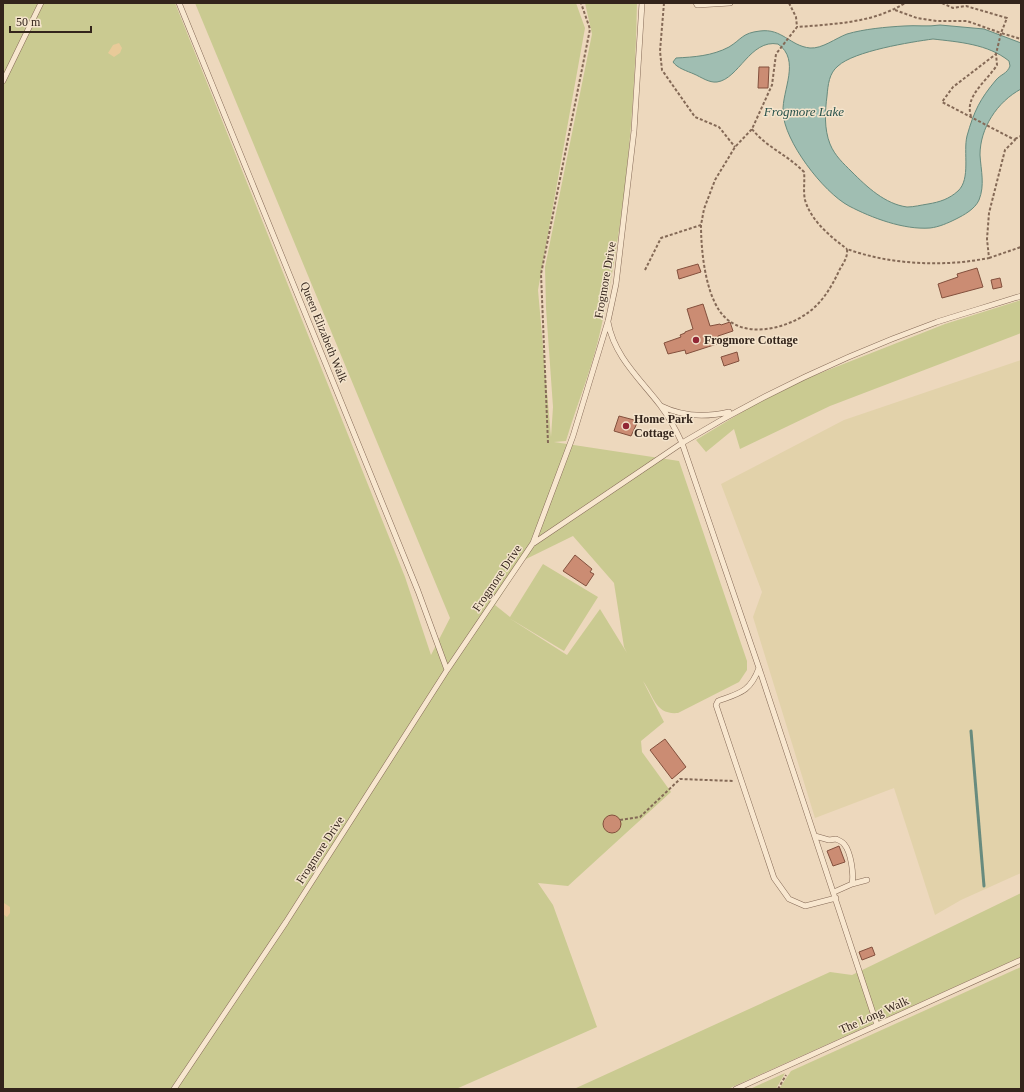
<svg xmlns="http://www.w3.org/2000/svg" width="1024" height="1092" viewBox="0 0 1024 1092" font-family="'Times New Roman',serif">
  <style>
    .farmland { fill: #e2d2aa }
    .green { fill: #caca91; fill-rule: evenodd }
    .sand { fill: #e9ca99 }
    .water { fill: #a0beb2; stroke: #688b7e; fill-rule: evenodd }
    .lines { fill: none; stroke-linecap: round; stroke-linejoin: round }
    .stream { stroke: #688b7e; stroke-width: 3 }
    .building { fill: #cb8c73; stroke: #83503d }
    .service-casing { stroke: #846956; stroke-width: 6 }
    .path { stroke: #846956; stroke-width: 2; stroke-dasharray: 3 2; stroke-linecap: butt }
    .service { stroke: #f8e7cf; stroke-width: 5 }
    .poi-dot { fill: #922735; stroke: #f4e4cc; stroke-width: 1.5 }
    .labels { text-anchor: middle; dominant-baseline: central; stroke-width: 3; stroke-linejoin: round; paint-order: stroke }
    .street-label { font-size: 12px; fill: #33241b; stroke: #f4e4cc }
    .poi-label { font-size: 12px; font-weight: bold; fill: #33241b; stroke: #f4e4cc; text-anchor: start }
    .water-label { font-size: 13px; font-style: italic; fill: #2a534c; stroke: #f4e4cc }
  </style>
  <rect width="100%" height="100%" fill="#edd8bd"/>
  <!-- farmland -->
  <path class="farmland" d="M1021,360V873L961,900L935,915L894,788L815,818L753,617L762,592L721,484L844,420Z"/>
  <!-- green -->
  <path class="green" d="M3,3H175L405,577L431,655L450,618L195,3H576L585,28L538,290L551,437L553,407L546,308L545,267L592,34L585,3H637C635,111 625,222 601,328C593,366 577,404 566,441L554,442L679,461L747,661V670L739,682L678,713C655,715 654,696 643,681L664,722L641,741L642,752L671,792L568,886L538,883L553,905L597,1027L456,1089H3ZM573,536L614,583L624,647L627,653L600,609L567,655L509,618L564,651L598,597L543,564L510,617L495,605L524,560Z
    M1021,300V333L830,406L740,449L734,429L706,452L696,440L780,389L945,324Z
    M1021,893V957L728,1089H574L830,972L852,975Z
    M1021,967V1089H779L791,1071Z
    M785,1073L776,1089H750Z"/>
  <!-- sand -->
  <path class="sand" d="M119,43L122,48L120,53L114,57L108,53L113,45Z
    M4,903L10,907V913L7,917L3,914Z"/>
  <!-- water -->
  <path class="water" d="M940,25L984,29L1021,43V89C997,102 980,128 980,155C981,171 985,185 979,200C975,209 964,215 956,219C948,223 939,227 930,228C904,230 872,218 849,206C823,192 784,141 783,112C782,90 801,60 778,44C750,39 739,79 717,82C709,83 701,77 694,74C687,71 677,68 673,62L676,58C694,57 712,56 729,47C742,39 742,33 760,31C782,28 790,46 810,48C822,49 836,38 847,34C864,29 886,27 904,26C916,25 928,27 940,25ZM933,39C959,42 988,44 1009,61L1010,66C1007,74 1001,74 996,80C980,99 974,111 967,136C963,152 971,179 958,191C949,199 940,202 928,204C921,205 914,207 907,207C885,204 867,187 852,172C843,163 835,156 830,144C824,129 825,111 827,96C828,85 829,73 838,66C854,51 911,42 933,39Z"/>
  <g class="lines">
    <!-- stream -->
    <path class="stream" d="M971,731L984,886"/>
  </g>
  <!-- building -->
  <path class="building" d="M759,67H769L768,88H758Z
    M698,264L701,272L679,279L677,270Z
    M977,268L983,287L942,298L938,284L958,277L957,274Z
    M1000,278L1002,287L993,289L991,280Z
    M703,304L710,326L720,324L721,325L730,322L733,331L718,336L720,343L686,354L685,350L668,354L664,343L681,337L680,335L685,333V332L693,329L687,309Z
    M737,352L739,361L724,366L721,357Z
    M619,416L638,421L631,436L614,431Z
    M575,555L592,569L590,572L594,574L586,586L563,571Z
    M665,739L686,767L672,779L650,750Z
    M603 824a9 9 0 1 1 18 0a9 9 0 1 1-18 0Z
    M839,846L845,862L833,866L827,851Z
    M872,947L875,955L862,960L859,952Z"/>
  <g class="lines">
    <defs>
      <path id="service" d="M179,3L418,591L447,670
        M696,3L697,5L730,3
        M3,81L41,3
        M661,406C683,417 707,417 729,412
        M534,543L682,443C676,430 669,417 660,405C640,379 614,356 608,322
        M759,668C750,692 740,693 718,701L716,705L774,878L789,899L805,906L836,898
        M815,836L829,840L836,839C838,840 843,842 844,844C851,852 854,874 852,884L834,892
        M852,884L867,880
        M877,1025L759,668L682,443C763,394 848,354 937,322C965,313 993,305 1021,296
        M174,1089L286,922L447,670L533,543L573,436L608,321L616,284L634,131L642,3
        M736,1089L1021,960"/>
    </defs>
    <!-- service casing -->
    <use href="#service" class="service-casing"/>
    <!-- path -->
    <path class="path" d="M664,3L660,51L662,70L695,117L719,127L735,147
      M789,3L796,17L797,27
      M942,3L953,8L966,6L1007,18L1001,33L1021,39
      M895,10L917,18L937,21H967L1001,33L996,54L997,65C988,80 964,96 971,116
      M752,129C767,148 788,155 804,172C805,181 803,191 805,200C811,221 831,237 847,249
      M1015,139L1021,136
      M701,225C701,250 705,289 719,310C739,341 785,330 809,312C822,302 831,288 838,273C842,264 848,259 847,249C891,265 944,267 989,258L987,239L989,213L1005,150L1015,140L942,102L953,87L996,54
      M989,258L1021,247
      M645,270L661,238L701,225L704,209L715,180L735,147L752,129L772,85L776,54L797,27C834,24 873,23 905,3
      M548,443L541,274L590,29L581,3
      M620,820L640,817L680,779L733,781
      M778,1089L786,1075"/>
    <!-- service -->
    <use href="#service" class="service"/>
  </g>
  <!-- markers -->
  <g class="poi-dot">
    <circle cx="696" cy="340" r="4"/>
    <circle cx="626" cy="426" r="4"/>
  </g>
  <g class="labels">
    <!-- street labels -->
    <g class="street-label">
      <text transform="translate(605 280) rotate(-80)">Frogmore Drive</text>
      <text transform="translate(324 332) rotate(68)">Queen Elizabeth Walk</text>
      <text transform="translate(497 578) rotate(-56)">Frogmore Drive</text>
      <text transform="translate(320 850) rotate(-57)">Frogmore Drive</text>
      <text transform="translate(874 1015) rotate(-24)">The Long Walk</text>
    </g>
    <!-- poi labels -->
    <g class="poi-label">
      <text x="704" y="340">Frogmore Cottage</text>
      <text x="634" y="419">Home Park<tspan x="634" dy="14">Cottage</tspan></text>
    </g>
    <!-- water labels -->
    <g class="water-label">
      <text x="804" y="111">Frogmore Lake</text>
    </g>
  </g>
  <!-- border -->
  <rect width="1024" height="1092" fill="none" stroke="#33241b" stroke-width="8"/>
  <!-- scale -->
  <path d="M10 26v6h81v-6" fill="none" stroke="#33241b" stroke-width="2"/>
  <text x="16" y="26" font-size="12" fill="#33241b" stroke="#f4e4cc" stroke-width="3" paint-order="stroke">50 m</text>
</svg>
